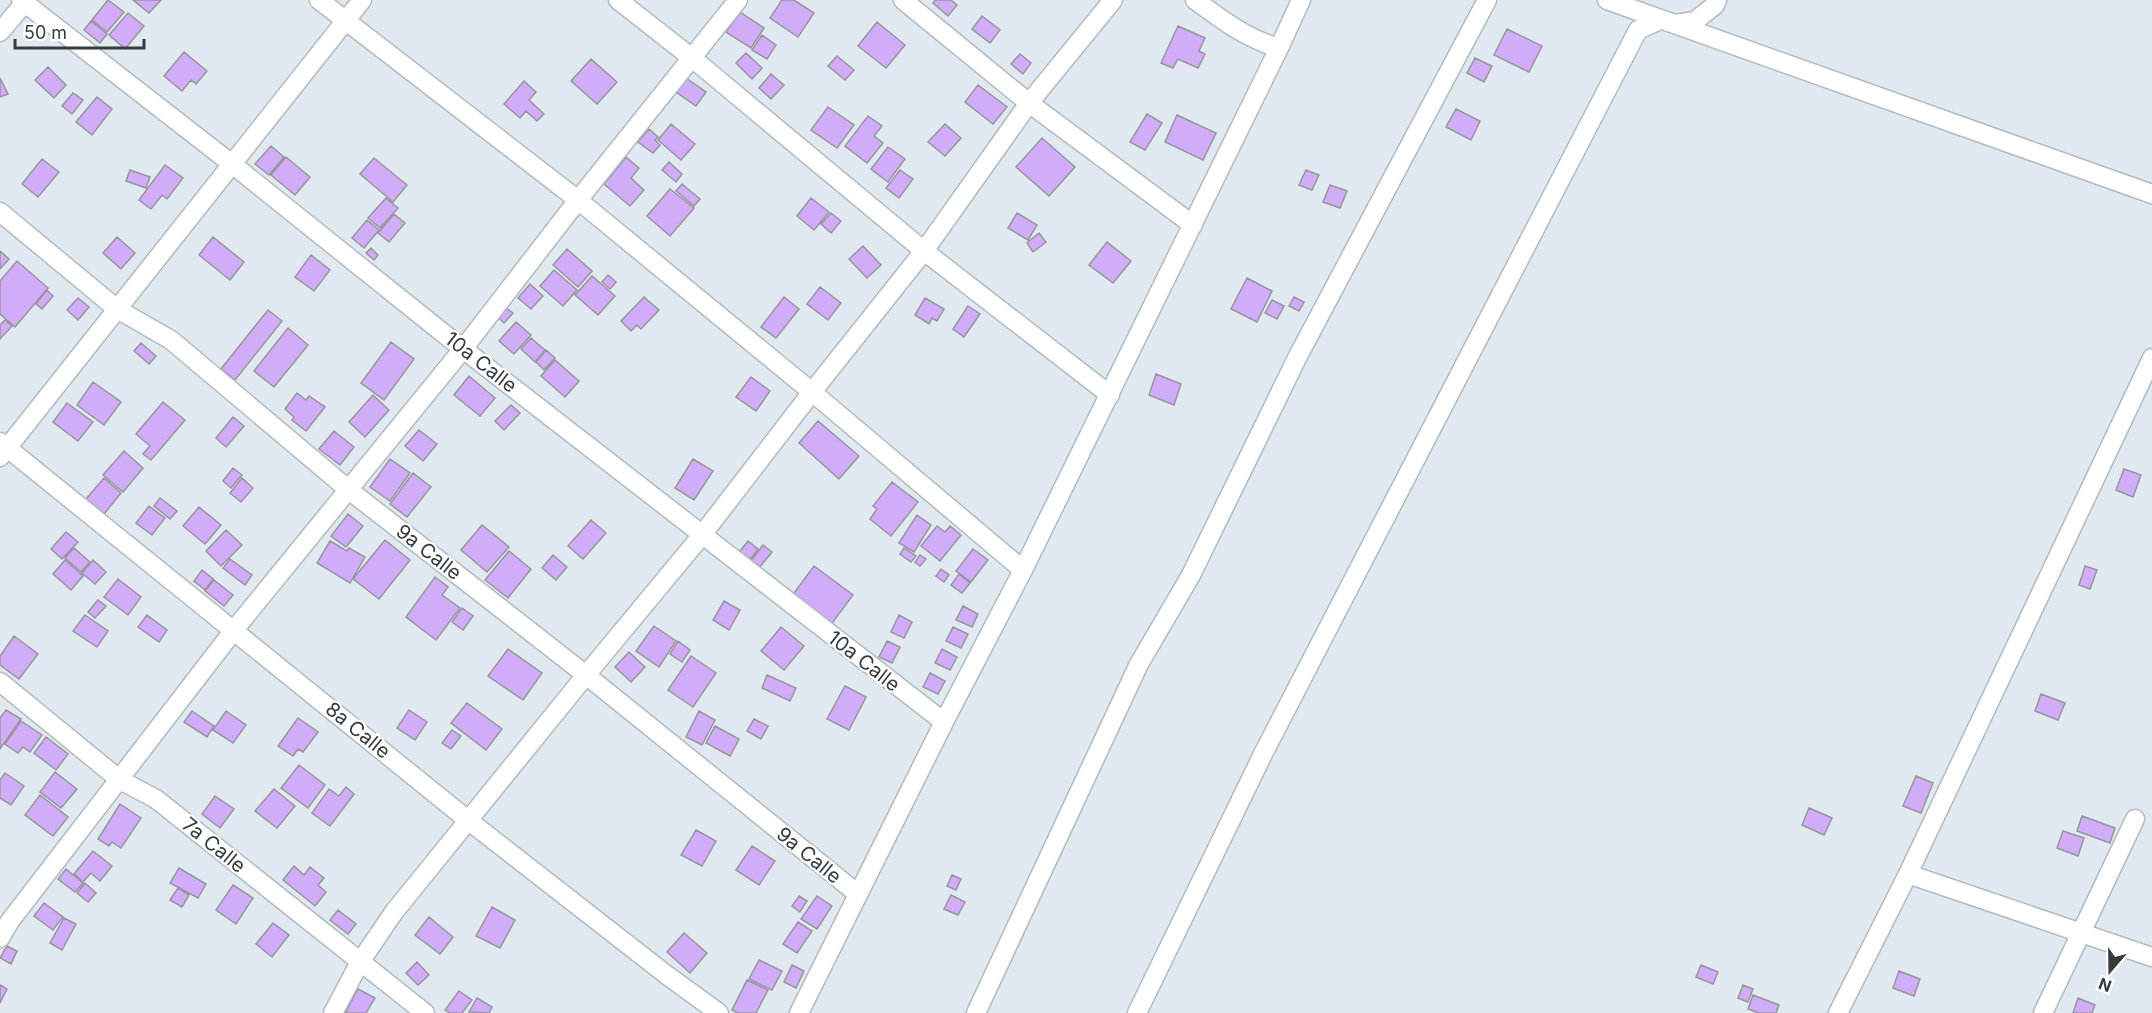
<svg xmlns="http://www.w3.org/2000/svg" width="2152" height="1013" viewBox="0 0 2152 1013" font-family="Inter,sans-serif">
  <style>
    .building { fill: #d0acf9; stroke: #98959d; stroke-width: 1.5 }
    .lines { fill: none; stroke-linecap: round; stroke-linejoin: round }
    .minor-casing { stroke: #b1bac0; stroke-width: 21 }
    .minor { stroke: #fff; stroke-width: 18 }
    .labels { text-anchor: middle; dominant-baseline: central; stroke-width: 4.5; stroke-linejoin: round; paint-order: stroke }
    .street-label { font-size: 20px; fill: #383b3e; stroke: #fff }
  </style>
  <rect width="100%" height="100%" fill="#e0e9f0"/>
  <!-- building -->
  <path class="building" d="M108,0L124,12L107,32L92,20Z
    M133,0H161L149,13Z
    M782,0H794L814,13L798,37L770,18Z
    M935,0H951L957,5L948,16L933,3Z
    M740,12L764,28L751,48L726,32Z
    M128,13L144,26L125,49L109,35Z
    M982,16L1000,30L990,43L972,29Z
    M91,21L107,34L100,43L84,30Z
    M877,22L905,45L886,68L858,46Z
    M1178,26L1205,38L1199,51L1205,54L1198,68L1178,59L1173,68L1161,63Z
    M1507,29L1542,46L1529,72L1494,55Z
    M762,35L776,45L767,59L752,50Z
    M184,52L207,71L196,84L191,80L182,91L164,76Z
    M746,53L762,68L752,79L736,63Z
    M1020,54L1031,63L1023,74L1011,64Z
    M837,56L854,70L845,80L828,66Z
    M1475,58L1492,66L1484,82L1467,73Z
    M591,59L617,82L597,104L571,81Z
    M48,67L66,85L54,98L35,80Z
    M771,74L784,85L771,99L759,88Z
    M0,78L8,94L0,97Z
    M686,78L706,92L696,106L676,92Z
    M524,81L536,92L529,100L544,114L537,121L526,111L520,118L504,104Z
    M978,85L1007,107L993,124L965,102Z
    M73,93L83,100L72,114L62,106Z
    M97,97L112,109L92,135L76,122Z
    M828,107L854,125L837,148L811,130Z
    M1456,109L1480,121L1471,140L1446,127Z
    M1147,114L1162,123L1145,150L1130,142Z
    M1177,115L1216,133L1203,160L1165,142Z
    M868,116L882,126L874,136L883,143L867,163L845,146Z
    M671,124L695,144L681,160L658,140Z
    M945,124L961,138L945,156L928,142Z
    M649,129L658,137L655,140L660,145L653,153L638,142Z
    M1042,138L1075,167L1049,196L1016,167Z
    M271,146L284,157L269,175L255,164Z
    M888,147L905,159L888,182L871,169Z
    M286,157L310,177L295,195L271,175Z
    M626,157L639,168L631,178L644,190L630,206L604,184Z
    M374,158L407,185L393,202L360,174Z
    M42,159L59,172L38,197L22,184Z
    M669,162L682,174L676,182L662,170Z
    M165,165L183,178L167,199L162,195L151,209L139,200Z
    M130,170L150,177L146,188L126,181Z
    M900,170L913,179L899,198L886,188Z
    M1306,170L1319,175L1312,190L1299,185Z
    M682,184L700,199L694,206L676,191Z
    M1330,185L1347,191L1340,208L1323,202Z
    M670,189L694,208L670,236L647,216Z
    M386,198L398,208L380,228L368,218Z
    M811,198L829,212L814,230L797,216Z
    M831,213L841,221L831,233L821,224Z
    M1017,213L1037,225L1028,240L1008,228Z
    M394,214L405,223L389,242L378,233Z
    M367,220L379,230L364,248L352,238Z
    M1039,233L1046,242L1033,252L1027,243Z
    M117,237L135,253L121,269L103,253Z
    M213,237L244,262L230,280L199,255Z
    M1107,242L1131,261L1113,283L1089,265Z
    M863,246L881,265L867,278L849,259Z
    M371,248L378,255L374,260L366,253Z
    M567,249L592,271L578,287L553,265Z
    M0,251L9,259L0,269Z
    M311,255L330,270L314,291L295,277Z
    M17,261L48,288L15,327L0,314V281Z
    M554,270L577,290L563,306L540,286Z
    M608,275L616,282L610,289L602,282Z
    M592,276L615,296L598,315L575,295Z
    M1247,278L1272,291L1257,322L1231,309Z
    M530,284L543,296L531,309L518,298Z
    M820,287L841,303L828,320L807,304Z
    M47,290L53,296L42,309L36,304Z
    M644,297L659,310L641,329L637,325L631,331L621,321Z
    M784,297L799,309L776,338L761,327Z
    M1294,297L1304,302L1299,311L1289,306Z
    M78,298L89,307L78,320L67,310Z
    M925,298L944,309L937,321L932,318L929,324L915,315Z
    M1272,300L1284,306L1277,319L1265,313Z
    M968,306L980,314L964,337L953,329Z
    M506,308L513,313L504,323L498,317Z
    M268,310L282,321L235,380L221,369Z
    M5,320L12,326L0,339V325Z
    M516,322L531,335L514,354L499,341Z
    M288,328L308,345L274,387L254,371Z
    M531,338L545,350L535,362L521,349Z
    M391,342L414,359L384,400L361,383Z
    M141,343L156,356L149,364L134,351Z
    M546,350L555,358L544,370L536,362Z
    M555,360L579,381L565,397L541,376Z
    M1156,374L1181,384L1174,405L1149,395Z
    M469,376L495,398L480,416L454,395Z
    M751,377L770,391L756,411L736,397Z
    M93,382L121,402L104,425L77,405Z
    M297,393L306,400L309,396L325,407L306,431L292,420L294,417L285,409Z
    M373,395L389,410L365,437L349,422Z
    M163,402L185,420L151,460L143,454L150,446L136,434Z
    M67,403L93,422L78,441L53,422Z
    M511,405L520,413L504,430L495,421Z
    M233,417L244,426L226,447L216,438Z
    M818,421L859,456L839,479L799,443Z
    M419,430L437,444L423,461L405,446Z
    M334,431L354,447L340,465L319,449Z
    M124,451L143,468L123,492L103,475Z
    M390,459L410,473L390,501L370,487Z
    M693,459L713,471L694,500L675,488Z
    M233,468L242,475L231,488L223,481Z
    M2124,469L2141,475L2133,497L2116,490Z
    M413,473L431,487L407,517L390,504Z
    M104,478L121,493L104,514L86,499Z
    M242,478L253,488L241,502L230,493Z
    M892,482L918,502L891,536L870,519L877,509L873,506Z
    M160,498L177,511L170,519L154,506Z
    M149,506L165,518L152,535L136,523Z
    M199,507L221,525L205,544L183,526Z
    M348,514L363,526L346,547L331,536Z
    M917,515L931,525L914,552L899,543Z
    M591,520L606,533L583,559L568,546Z
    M482,525L509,547L487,572L461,550Z
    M937,526L945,532L950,526L961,535L940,561L921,546Z
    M226,530L242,545L221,566L206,551Z
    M66,532L78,542L62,559L51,549Z
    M385,540L410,560L379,599L353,579Z
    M330,541L347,551L349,548L365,557L350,583L317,563Z
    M748,541L758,549L750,560L739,552Z
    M763,545L772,552L759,568L751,561Z
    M74,548L90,562L81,572L65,558Z
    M904,548L916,556L911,562L900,554Z
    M973,549L988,560L971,582L956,571Z
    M509,551L531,569L508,598L485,580Z
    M553,555L567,567L556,580L542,568Z
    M920,555L926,559L920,566L915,562Z
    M230,559L252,575L245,585L223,568Z
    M65,560L83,576L71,590L53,574Z
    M93,560L106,572L95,584L82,573Z
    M814,566L853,595L830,626L791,597Z
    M2085,566L2097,570L2090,589L2079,585Z
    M941,569L949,575L944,582L936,576Z
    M202,570L213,579L205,590L194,581Z
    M959,574L970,583L962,593L951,585Z
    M435,577L448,587L442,595L460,608L436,640L406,617Z
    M118,579L141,597L128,615L104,597Z
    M214,580L233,595L224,606L205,591Z
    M98,600L106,606L95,618L88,612Z
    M724,601L740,610L729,630L713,620Z
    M963,606L978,614L972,627L956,620Z
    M462,608L473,616L463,630L452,622Z
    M85,615L108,631L97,647L73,631Z
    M147,615L167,630L159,642L138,627Z
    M899,615L912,622L904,638L891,632Z
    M654,626L676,641L659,667L636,651Z
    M781,627L804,646L784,670L761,651Z
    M953,627L968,634L961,648L946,641Z
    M14,636L38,654L19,679L0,665V656Z
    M678,641L690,650L682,662L670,654Z
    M887,641L900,647L892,663L879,657Z
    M508,649L542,673L523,700L488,676Z
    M942,649L957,657L950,670L935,663Z
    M629,652L645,667L631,682L615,667Z
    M691,656L716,673L693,707L668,690Z
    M930,673L945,681L938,694L923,687Z
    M767,675L796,688L790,701L762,688Z
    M845,686L866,697L849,730L827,719Z
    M2041,694L2065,703L2058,720L2035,711Z
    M467,703L502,729L486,750L451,723Z
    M6,710L21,719L0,749V718Z
    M409,710L427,722L415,740L397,728Z
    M192,711L214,726L207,737L184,722Z
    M226,711L246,725L233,743L213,730Z
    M699,711L715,720L702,745L686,737Z
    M298,718L318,732L303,752L298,749L293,756L278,746Z
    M754,719L768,726L761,739L747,731Z
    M21,721L42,735L30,752L23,747L18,753L5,744Z
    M715,726L739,739L730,756L706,743Z
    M452,730L461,736L451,749L442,743Z
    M46,737L68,754L56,770L34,753Z
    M299,765L325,785L308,808L281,788Z
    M55,772L77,789L61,808L40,792Z
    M5,773L24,786L11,805L0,798V780Z
    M1916,776L1933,783L1921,813L1903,806Z
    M346,787L354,794L330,826L312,813L329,789L339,796Z
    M274,789L295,806L277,828L255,811Z
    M40,795L68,817L53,836L25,815Z
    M215,796L234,809L220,828L202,814Z
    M120,804L141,818L121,848L112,842L109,846L98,839Z
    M1809,808L1832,818L1824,835L1802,825Z
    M2082,816L2115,828L2110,843L2077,831Z
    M696,830L716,841L702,866L681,855Z
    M2063,831L2084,838L2078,856L2057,848Z
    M752,846L775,861L759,885L736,870Z
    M93,851L112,866L100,881L91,873L83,882L74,874Z
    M294,866L304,875L310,867L324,878L318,885L326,892L315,906L283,880Z
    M179,868L206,884L198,898L170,883Z
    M66,869L83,883L75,892L58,879Z
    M952,875L961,879L956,890L947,886Z
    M85,883L96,893L88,902L77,893Z
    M233,885L253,898L236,924L216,910Z
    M178,888L189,895L182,907L170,900Z
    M951,895L965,902L958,915L944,909Z
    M799,896L807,901L800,912L792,906Z
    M817,896L832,906L817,929L801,919Z
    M44,903L63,917L53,930L34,916Z
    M492,907L515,920L500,948L476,936Z
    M338,910L356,924L348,934L330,920Z
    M429,917L453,937L440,954L415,935Z
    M64,918L76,924L62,950L50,943Z
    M798,922L812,931L797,953L783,944Z
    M273,923L289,935L272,957L256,944Z
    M684,933L707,953L690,973L667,952Z
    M7,946L17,951L11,964L0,958Z
    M759,960L782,971L772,990L749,979Z
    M417,962L429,975L418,985L406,973Z
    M792,965L804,971L796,988L784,982Z
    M1701,965L1718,972L1713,984L1696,977Z
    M1899,971L1920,979L1914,996L1893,988Z
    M747,980L768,990L756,1013H738L732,1010Z
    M0,985L7,989L0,1003Z
    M1743,985L1753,989L1748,1002L1738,998Z
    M358,989L375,998L366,1013H345Z
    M459,991L472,1000L462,1013H450L445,1010Z
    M1753,995L1779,1005L1776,1013H1759L1748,1009Z
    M477,998L492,1007L489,1013L469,1012Z
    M2078,998L2095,1005L2092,1013H2073Z"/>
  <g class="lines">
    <defs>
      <path id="minor" d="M21,0L232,164L463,349L944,722
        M319,0L578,200L812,392L1023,570
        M618,0L692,58L924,251L1110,395
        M903,0L1029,103L1193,225
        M1195,0C1222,20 1247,39 1279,48
        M1607,0L2152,194
        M1675,24L1695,21L1715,5L1717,0
        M0,32L27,0
        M0,212L117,309L171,340L349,490L586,675L858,894
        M0,442L469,821L668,976L719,1013
        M0,457L362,0
        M0,682L120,780L156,799L425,1013
        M1908,874L2152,957
        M0,938L10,921L234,630L463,349L578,200L738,0
        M333,1013L360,962L394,912L586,675L702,535L812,392L924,251L1029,103L1113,0
        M799,1013L944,722L1023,570L1279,48L1301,0
        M976,1013L1139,664L1191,575L1298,356L1487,0
        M1137,1013L1264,752L1638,30L1660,20
        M1838,1013L1908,874L2152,358
        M2043,1013L2135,819"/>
    </defs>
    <!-- minor casing -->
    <use href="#minor" class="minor-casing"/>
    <!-- minor -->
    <use href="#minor" class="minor"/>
  </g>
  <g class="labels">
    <!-- street labels -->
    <g class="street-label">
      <text transform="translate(481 362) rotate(38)">10a Calle</text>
      <text transform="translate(429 552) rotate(38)">9a Calle</text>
      <text transform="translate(864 661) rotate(38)">10a Calle</text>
      <text transform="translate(358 730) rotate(39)">8a Calle</text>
      <text transform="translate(214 845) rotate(39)">7a Calle</text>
      <text transform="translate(809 855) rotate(39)">9a Calle</text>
    </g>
  </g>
  <!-- north arrow -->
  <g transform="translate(2110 971) rotate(200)" stroke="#ffffff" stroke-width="4.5" paint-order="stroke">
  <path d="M0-4.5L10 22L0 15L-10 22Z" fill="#383b3e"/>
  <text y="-9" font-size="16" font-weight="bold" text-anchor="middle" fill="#383b3e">N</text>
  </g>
  <!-- scale -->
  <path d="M15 39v9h129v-9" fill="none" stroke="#383b3e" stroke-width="3"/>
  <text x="24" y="39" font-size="18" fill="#383b3e" stroke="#ffffff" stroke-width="4.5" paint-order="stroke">50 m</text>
</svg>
